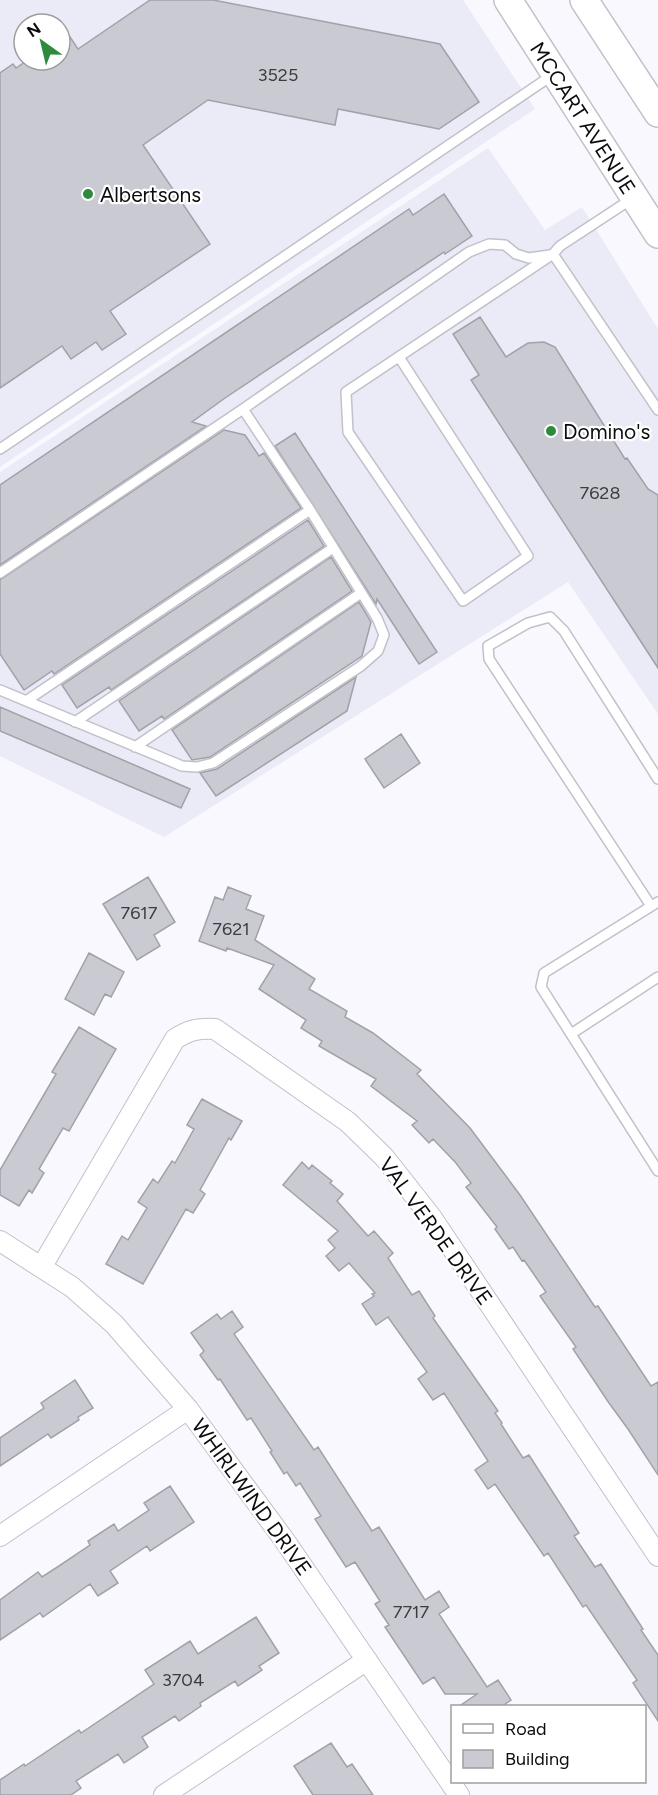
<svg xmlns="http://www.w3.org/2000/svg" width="658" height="1795" viewBox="0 0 658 1795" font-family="Figtree,sans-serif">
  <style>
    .built { fill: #ebebf8; fill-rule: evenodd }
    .building { fill: #cacad3; stroke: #a1a1a9; stroke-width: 1.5 }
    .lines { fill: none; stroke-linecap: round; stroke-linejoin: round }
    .service-casing { stroke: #c1c1ca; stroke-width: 12 }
    .minor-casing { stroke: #c1c1ca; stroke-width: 22 }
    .secondary-casing { stroke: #c1c1ca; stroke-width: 30 }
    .service { stroke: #fff; stroke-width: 9 }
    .minor { stroke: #fff; stroke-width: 20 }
    .secondary { stroke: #fff; stroke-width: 27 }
    .poi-dot { fill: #2e8a3c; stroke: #fff; stroke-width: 2 }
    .labels { text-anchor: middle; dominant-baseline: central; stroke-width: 4.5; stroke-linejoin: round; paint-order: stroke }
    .number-label { font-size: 18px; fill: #3c3c40 }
    .street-label { font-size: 21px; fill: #0c0c0f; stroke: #fff }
    .poi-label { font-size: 21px; fill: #0c0c0f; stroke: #fff; text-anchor: start }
  </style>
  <rect width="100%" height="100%" fill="#f8f8fe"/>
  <!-- built -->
  <path class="built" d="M0,0H463L535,109L0,467ZM24,24H60V60H24Z
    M488,148L545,230L582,207L658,329V714L568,582L164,837L0,756V472Z"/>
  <!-- building -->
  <path class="building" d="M150,0H213L440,44L479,102L439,129L338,109L335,125L208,100L143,145L210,244L110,311L126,334L102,350L96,342L71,359L62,346L0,388V73L13,64L16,68L28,60H60V22L78,49Z
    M444,194L472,236L445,254L444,252L225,398L192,422L206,426L0,565V485L409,209L413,215Z
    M480,317L506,357L528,343L544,342L555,347L625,459L627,458L648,489L658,495V668L471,380L479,375L453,334Z
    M224,430L245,435L259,456L264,453L301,508L54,674L52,671L24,690L0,654V580Z
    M295,433L437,652L419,664L377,599L376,604L275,446Z
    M308,520L324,546L111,690L109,687L77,708L62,685Z
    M331,557L352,591L164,719L162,716L139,731L119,701Z
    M359,602L371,622L362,656L210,757L192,760L172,730Z
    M356,677L347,711L216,796L200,773L217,769Z
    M0,707L190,789L181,808L0,731Z
    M401,734L420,763L384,788L365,759Z
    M148,877L175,922L154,935L160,946L137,960L103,904Z
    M228,887L251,896L246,909L264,916L255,940L315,979L309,989L347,1011L345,1017L373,1033L421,1070L417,1074L470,1128L520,1195L595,1307L598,1306L651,1386L658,1382V1475L628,1429L609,1403L573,1349L576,1347L540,1296L546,1292L524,1260L522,1261L513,1247L509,1249L495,1229L497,1227L466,1187L471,1183L456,1163L433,1139L429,1143L412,1125L417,1121L371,1086L376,1079L319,1046L322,1041L301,1028L306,1020L259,989L274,965L227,948L226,951L199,941L215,897L223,900Z
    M89,953L124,972L111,997L105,994L94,1015L65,999Z
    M79,1027L116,1049L69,1131L63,1128L39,1169L44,1173L32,1193L29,1190L19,1206L0,1195V1170L56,1074L52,1072Z
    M202,1099L242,1121L231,1140L229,1138L200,1190L205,1194L193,1213L186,1209L143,1284L106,1264L122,1236L128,1240L147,1208L138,1202L153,1179L158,1183L172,1161L175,1163L194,1129L187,1125Z
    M302,1162L309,1169L312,1165L332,1181L330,1183L343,1194L337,1201L368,1236L374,1231L393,1253L388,1258L412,1295L419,1291L435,1316L433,1318L498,1411L495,1413L502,1423L501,1424L523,1458L529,1455L579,1533L574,1536L595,1567L601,1564L643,1629L641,1630L658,1655V1721L633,1683L637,1680L586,1605L583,1607L548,1553L544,1556L495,1484L488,1489L475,1470L488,1461L444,1393L433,1400L418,1379L427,1372L388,1317L376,1325L362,1304L374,1296L372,1294L375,1293L349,1263L339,1271L326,1256L335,1248L328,1240L338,1231L283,1185Z
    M232,1311L243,1327L234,1334L314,1450L318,1447L372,1531L379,1527L425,1600L439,1591L449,1607L439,1614L487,1687L498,1680L511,1700L501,1707H458L477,1694H445L434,1677L423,1684L385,1627L389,1625L375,1604L380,1601L355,1562L346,1567L315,1519L321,1516L300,1483L296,1486L287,1472L284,1474L270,1452L272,1451L251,1418L247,1420L220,1379L218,1380L200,1355L204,1351L191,1333L217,1314L221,1319Z
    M75,1380L93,1408L78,1417L79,1420L51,1438L48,1434L0,1466V1438L44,1408L41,1403Z
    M170,1486L194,1522L150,1551L147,1546L110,1571L118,1583L98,1596L90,1584L43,1617L40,1613L0,1640V1600L38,1572L42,1577L59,1566L90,1545L88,1541L114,1524L118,1531L149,1510L144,1503Z
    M256,1617L279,1653L259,1666L262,1670L238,1686L235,1681L200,1703L201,1706L179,1721L175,1716L142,1737L148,1747L124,1763L118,1754L76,1781L81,1788L71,1795H0V1780L24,1764L25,1766L79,1730L81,1733L154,1684L145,1670L190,1641L198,1654Z
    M331,1743L347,1767L352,1764L373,1795H313L294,1766Z"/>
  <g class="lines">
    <defs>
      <path id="service" d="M633,198L560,246L553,254L658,410
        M399,357L528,556L463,601L348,432L346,392L553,254
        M0,449L554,74
        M0,573L243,409L469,252L489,244L505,245L516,254L529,258L550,255
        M0,690L182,766L197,767L213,763L361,666L378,651L384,635L377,618L310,510L243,409
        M26,701L310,510
        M75,722L333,548
        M135,747L361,593
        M658,902L544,973L541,987L658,1171
        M651,906L489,659L488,646L528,623L550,617L564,631L658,779
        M571,1034L658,977"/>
      <path id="minor" d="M0,1241L72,1287L114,1324L188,1409L285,1541L459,1795
        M42,1266L175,1039C189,1030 198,1028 215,1029L348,1122L384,1157L432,1218L658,1556
        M0,1536L188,1409
        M164,1795L367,1660"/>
      <g id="secondary">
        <path id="s1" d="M508,0L658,234"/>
        <path d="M584,0L658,113"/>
      </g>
    </defs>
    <!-- service casing -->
    <use href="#service" class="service-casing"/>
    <!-- minor casing -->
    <use href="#minor" class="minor-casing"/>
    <!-- secondary casing -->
    <use href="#secondary" class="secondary-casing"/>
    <!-- service -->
    <use href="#service" class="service"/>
    <!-- minor -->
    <use href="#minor" class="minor"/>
    <!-- secondary -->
    <use href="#secondary" class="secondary"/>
  </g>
  <!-- markers -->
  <g class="poi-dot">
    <circle cx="88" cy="194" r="6"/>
    <circle cx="551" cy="431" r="6"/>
  </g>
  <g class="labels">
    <!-- number labels -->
    <g class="number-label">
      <text x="278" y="75">3525</text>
      <text x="600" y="493">7628</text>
      <text x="139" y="913">7617</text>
      <text x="231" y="929">7621</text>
      <text x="411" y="1612">7717</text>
      <text x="183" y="1680">3704</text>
    </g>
    <!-- street labels -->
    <g class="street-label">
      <text stroke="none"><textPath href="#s1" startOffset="140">MCCART AVENUE</textPath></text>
      <text transform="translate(436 1231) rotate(54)">VAL VERDE DRIVE</text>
      <text transform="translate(252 1497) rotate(54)">WHIRLWIND DRIVE</text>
    </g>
    <!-- poi labels -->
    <g class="poi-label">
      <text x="100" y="194">Albertsons</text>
      <text x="563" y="431">Domino's</text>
    </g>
  </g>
  <!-- legend -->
  <rect x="451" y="1705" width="195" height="78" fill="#ffffff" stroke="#9e9e9f" stroke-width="1.5"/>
  <rect x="463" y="1724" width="30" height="9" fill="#ffffff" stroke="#9e9e9f" stroke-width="1.5"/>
  <text x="505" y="1735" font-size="18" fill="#0c0c0f">Road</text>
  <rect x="463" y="1750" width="30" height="18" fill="#cacad3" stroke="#9e9e9f" stroke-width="1.5"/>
  <text x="505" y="1765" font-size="18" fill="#0c0c0f">Building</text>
  <!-- north arrow -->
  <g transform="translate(42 42) rotate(326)"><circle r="28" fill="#ffffff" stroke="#9e9e9f" stroke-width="1.5"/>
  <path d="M0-4.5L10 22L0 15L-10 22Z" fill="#2e8a3c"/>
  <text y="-9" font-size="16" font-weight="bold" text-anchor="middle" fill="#0c0c0f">N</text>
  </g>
</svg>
